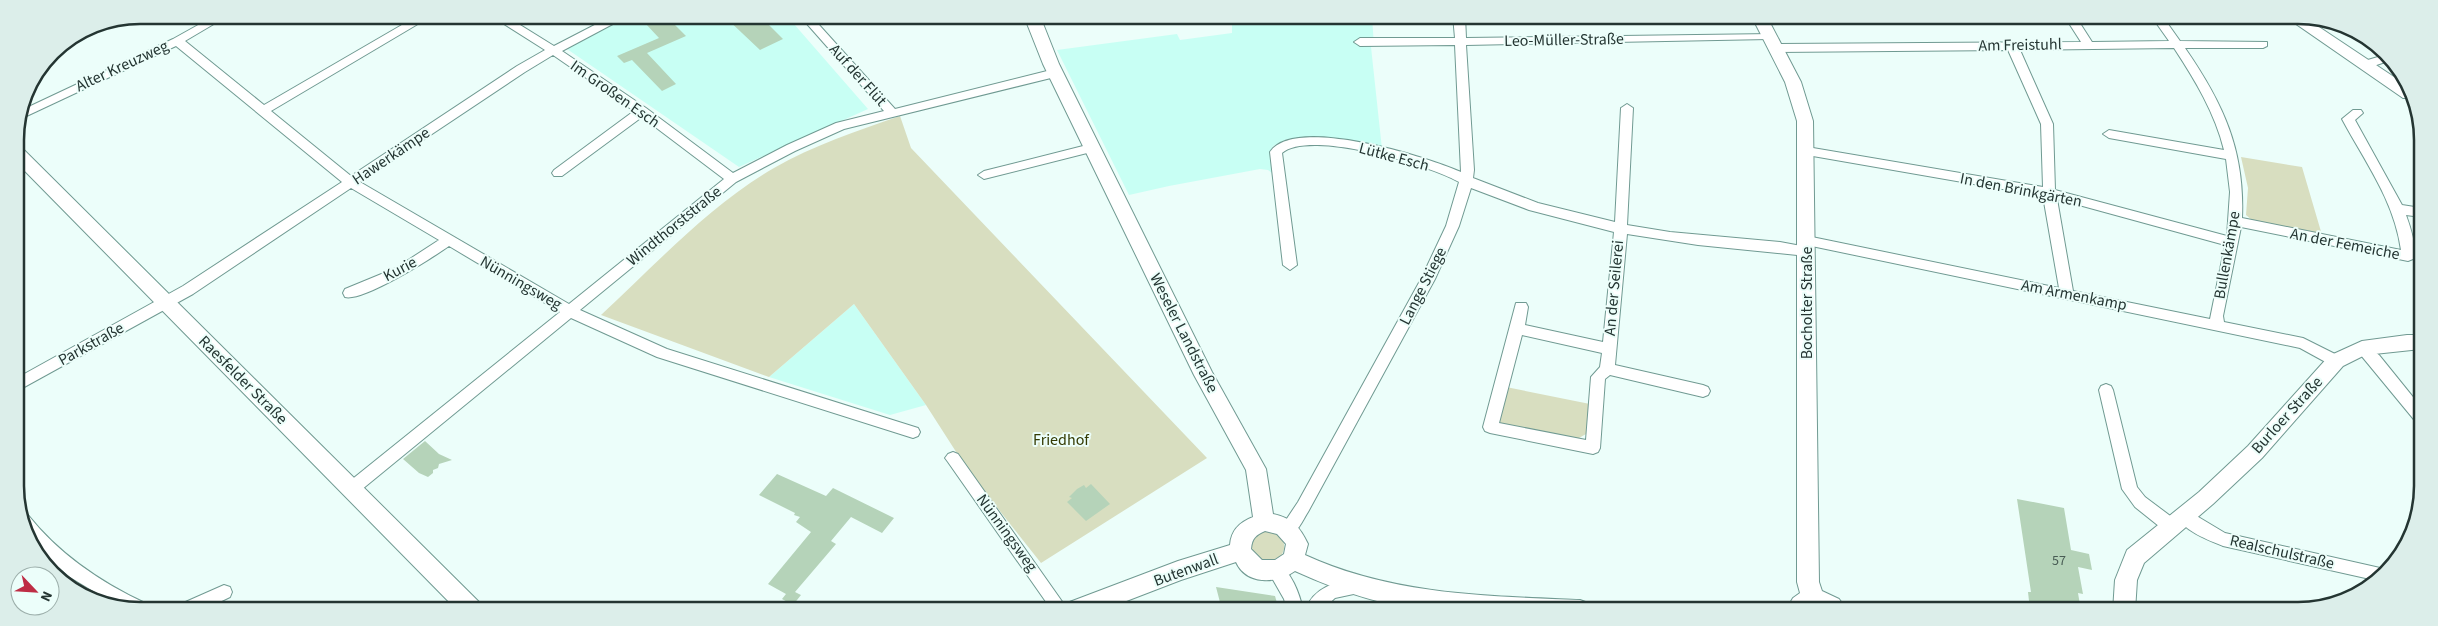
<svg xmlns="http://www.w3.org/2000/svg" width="2438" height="626" viewBox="0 0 2438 626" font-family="'Source Sans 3',sans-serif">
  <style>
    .built { fill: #c8fff4 }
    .green { fill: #d8dec0 }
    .building { fill: #b5d3b9 }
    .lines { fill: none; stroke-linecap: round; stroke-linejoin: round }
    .street-casing { stroke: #709a92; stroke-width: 2 }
    .secondary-casing { stroke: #709a92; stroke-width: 2 }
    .street { fill: #fff; fill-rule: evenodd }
    .secondary { fill: #fff; fill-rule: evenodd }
    .labels { text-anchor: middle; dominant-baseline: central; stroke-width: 4; stroke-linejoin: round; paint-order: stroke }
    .number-label { font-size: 14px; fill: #485c54 }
    .street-label { font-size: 16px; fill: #243532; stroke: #ecfefa }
    .park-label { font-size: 16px; fill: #343a02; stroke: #ecfefa }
    .rim { fill: none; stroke: #243532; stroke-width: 2.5 }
  </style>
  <rect width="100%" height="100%" fill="#ecfefa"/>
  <!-- built -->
  <path class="built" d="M630,16H787L868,109L739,167L567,49Z
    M1232,16H1372L1374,46L1371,47L1382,149L1320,138L1287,139L1273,146L1270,152L1272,173L1268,170L1260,169L1169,186L1129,195L1057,50L1177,34L1180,40L1232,33Z
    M854,304L926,405L890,415L769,377Z"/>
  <!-- green -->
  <path class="green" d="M900,116L911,148L1207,458L1041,563L969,472L926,405L854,304L769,377L601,315C656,264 709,206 774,168C814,145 857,131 900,116Z
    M2241,157L2302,167L2322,235L2253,221L2246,215L2248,188Z
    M1506,387L1590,404L1586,434L1572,442L1502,426L1499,421Z
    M1266,530C1279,533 1290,542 1281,556L1271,561L1259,559L1250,547L1256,534Z
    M52,564L127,609H115L52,575L47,565Z"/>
  <!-- building -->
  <path class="building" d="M663,16H666L686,36L647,53L676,84L662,91L632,60L624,63L617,56L659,38L645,23Z
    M724,16H760L783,39L760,50Z
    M425,441L439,454L452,460L439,464L438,468L433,470V473L428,477L419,473L403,459Z
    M777,474L826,496L833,488L894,518L882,533L851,517L831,541L836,544L795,592L801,595L793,605L782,599L786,594L768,584L811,532L796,522L800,517L794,515L795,513L759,495Z
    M1091,484L1110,504L1086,521L1067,502L1072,498L1069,497L1077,489L1084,485L1086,488Z
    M2017,499L2064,508L2071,550L2089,554L2092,570L2078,567L2083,594L2078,593L2081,611L2030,610L2028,592H2031Z
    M1216,587L1275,596L1279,610H1222Z"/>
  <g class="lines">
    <defs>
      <path id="street" d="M216,15H229L185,41L264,105L419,15H433L271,111L351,176L517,66L545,50L490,15H504L554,46L612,16H625L624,18L562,51L646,108L733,173L787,145L836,123L884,111L800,16H811L895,109L1055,69L1061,73L1055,77L844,129L795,151L736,182L580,310L667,349L918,428L920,432L918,436L913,438L657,357L571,318L355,495L350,496L345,495L342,490L345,485L560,312L449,246C432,258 363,302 345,297L343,293L345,289L396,268L439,240L351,188L193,294L17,391V378L183,286L342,182L176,46L18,120L20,111L173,39ZM553,55L634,111L554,170L552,173L554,176H562L642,117L724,179L569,304L360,182L525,72Z
        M1453,16H1465L1466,38L1773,34V38L1769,39L1466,45L1474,170L1473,178L1538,203L1615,222L1621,108L1627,104L1633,108L1627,225L1670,232L1780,242L1812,248L1814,251L1807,256L1698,245L1627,234L1615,365L1703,385L1708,387L1710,391L1708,395L1703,397L1610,375L1605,379L1600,448L1598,452L1593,454L1490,433L1485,431L1483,427L1516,303H1526L1528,307L1525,325L1603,342L1614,232L1529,210L1471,188L1459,226L1435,279L1308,512C1302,521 1296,539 1282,534L1280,529L1298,502L1421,279L1446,226L1459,182C1429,165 1310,129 1282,153L1297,265L1290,270L1283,265L1270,152C1294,115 1428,157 1461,172L1455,45L1360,46L1354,42L1360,38H1455ZM1522,335L1602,353L1600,367L1591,377L1586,440L1499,423Z
        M2065,17H2076L2092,42L2169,41L2152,17H2163L2180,41L2267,42V46L2263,48H2185C2223,103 2245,150 2242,218L2401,250C2394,200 2365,162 2342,119L2353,110H2361L2363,113L2355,120L2402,205L2421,208V217L2406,215C2410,226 2418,249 2413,259L2408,261L2241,227L2223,316L2224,322L2303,338L2341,357L2343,361L2341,365H2331L2300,348L1802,244L1800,241L1807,236L2059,288L2043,196L1807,155L1801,151L1807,147L2043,187L2041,124L2008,50L1776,52L1770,48L1776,44L2081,42ZM2174,48C2195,80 2215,113 2224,150L2109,130L2103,134L2109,138L2226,159L2230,192L2227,236L2055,190L2053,124L2020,50ZM2057,199L2225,245L2210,319L2073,291Z
        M2388,54L2391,60L2365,69L2359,65L2361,62Z
        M1091,144L1097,148L1095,151L984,179L978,175L984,171Z
        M2362,343L2379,355L2421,407V424L2416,422L2355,348L2357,344Z
        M2106,384L2111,386L2113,390L2137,487L2145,497L2177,521L2179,526L2177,531L2171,533L2165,531L2135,507L2122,489L2099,390L2101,386Z
        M953,452L958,454L1068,610L1051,609L948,462L945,458L948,454Z
        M2185,509L2225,533L2389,570L2379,581L2223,546C2208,540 2184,531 2177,516L2179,511Z
        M22,513L28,515C60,555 100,582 147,604L149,609H123L70,577L39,550L19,514Z
        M1276,564C1291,569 1300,595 1303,610H1287L1284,599L1268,571L1270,566Z
        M1357,580L1363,582L1365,587L1363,592L1335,598L1322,610H1305C1315,587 1333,582 1357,580Z
        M224,585L230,587L232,592L230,597L205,609H179L181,604Z"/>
      <path id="secondary" d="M1024,16H1040L1059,64L1212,372L1266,469L1273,514C1292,518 1300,527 1308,544L1305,555C1392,595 1486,596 1580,600L1588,603L1591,610C1538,610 1483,613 1430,610C1384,607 1337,590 1295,571C1277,584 1246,585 1236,562L1181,580L1103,610H1064L1067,603L1178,561L1230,545C1231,530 1240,522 1253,517L1246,470L1194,375L1043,64ZM1265,531L1277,534L1286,544L1284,554L1275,560H1262L1251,549C1252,538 1256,535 1265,531Z
        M1752,17H1767L1801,82L1813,121L1819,582L1822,591L1839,599L1847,610H1786L1793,598L1800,593L1797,582V121L1785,82Z
        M2286,17H2304L2403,83L2412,98H2403Z
        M15,145L21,147L479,602L482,609H456L15,161Z
        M2407,335H2421V349L2365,355L2343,366L2262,458L2213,504L2144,563L2137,580L2135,611H2113L2115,580L2127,550L2199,492L2248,446L2329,356L2362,341Z"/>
    </defs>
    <!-- street casing -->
    <use href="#street" class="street-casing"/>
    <!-- secondary casing -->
    <use href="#secondary" class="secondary-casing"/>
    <!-- street -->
    <use href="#street" class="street"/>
    <!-- secondary -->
    <use href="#secondary" class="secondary"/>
  </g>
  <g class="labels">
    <!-- number labels -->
    <g class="number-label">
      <text x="2059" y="561">57</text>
    </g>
    <!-- street labels -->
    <g class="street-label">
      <text transform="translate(1564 40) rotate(-1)">Leo-Müller-Straße</text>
      <text transform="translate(2020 45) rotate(-1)">Am Freistuhl</text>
      <text transform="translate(122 66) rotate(-25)">Alter Kreuzweg</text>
      <text transform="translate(858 75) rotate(48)">Auf der Flüt</text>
      <text transform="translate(615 94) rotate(35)">Im Großen Esch</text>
      <text transform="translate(391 156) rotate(-34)">Hawerkämpe</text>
      <text transform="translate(1394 157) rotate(15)">Lütke Esch</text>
      <text transform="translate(2021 190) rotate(11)">In den Brinkgärten</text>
      <text transform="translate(674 226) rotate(-39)">Windthorststraße</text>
      <text transform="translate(2345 244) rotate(11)">An der Femeiche</text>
      <text transform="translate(2227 255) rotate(-80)">Bullenkämpe</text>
      <text transform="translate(400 269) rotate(-28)">Kurie</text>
      <text transform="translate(521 283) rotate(30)">Nünningsweg</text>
      <text transform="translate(1423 286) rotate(-63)">Lange Stiege</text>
      <text transform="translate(1614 288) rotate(-85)">An der Seilerei</text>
      <text transform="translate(2074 295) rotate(11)">Am Armenkamp</text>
      <text transform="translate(1807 303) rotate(-90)">Bocholter Straße</text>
      <text transform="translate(1184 333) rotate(63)">Weseler Landstraße</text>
      <text transform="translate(91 344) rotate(-29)">Parkstraße</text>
      <text transform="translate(243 380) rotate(45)">Raesfelder Straße</text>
      <text transform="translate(2287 415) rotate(-48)">Burloer Straße</text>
      <text transform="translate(1007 533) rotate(54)">Nünningsweg</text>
      <text transform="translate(2282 552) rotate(13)">Realschulstraße</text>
      <text transform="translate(1186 570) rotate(-20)">Butenwall</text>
    </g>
    <!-- park labels -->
    <g class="park-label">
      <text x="1061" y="440">Friedhof</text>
    </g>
  </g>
  <!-- crop -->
  <path d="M0 0H2438V626H0ZM140 24H2298A116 116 0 0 1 2414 140V486A116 116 0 0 1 2298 602H140A116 116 0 0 1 24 486V140A116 116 0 0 1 140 24Z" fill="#dceeea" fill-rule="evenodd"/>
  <path class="rim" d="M140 24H2298A116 116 0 0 1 2414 140V486A116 116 0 0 1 2298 602H140A116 116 0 0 1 24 486V140A116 116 0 0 1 140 24Z"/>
  <!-- north arrow -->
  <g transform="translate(35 591) rotate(115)"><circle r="24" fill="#ecfefa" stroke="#9caeaa"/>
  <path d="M0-4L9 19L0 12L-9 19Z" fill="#be2d45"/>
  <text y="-8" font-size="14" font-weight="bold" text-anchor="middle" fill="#243532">N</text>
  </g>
</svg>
